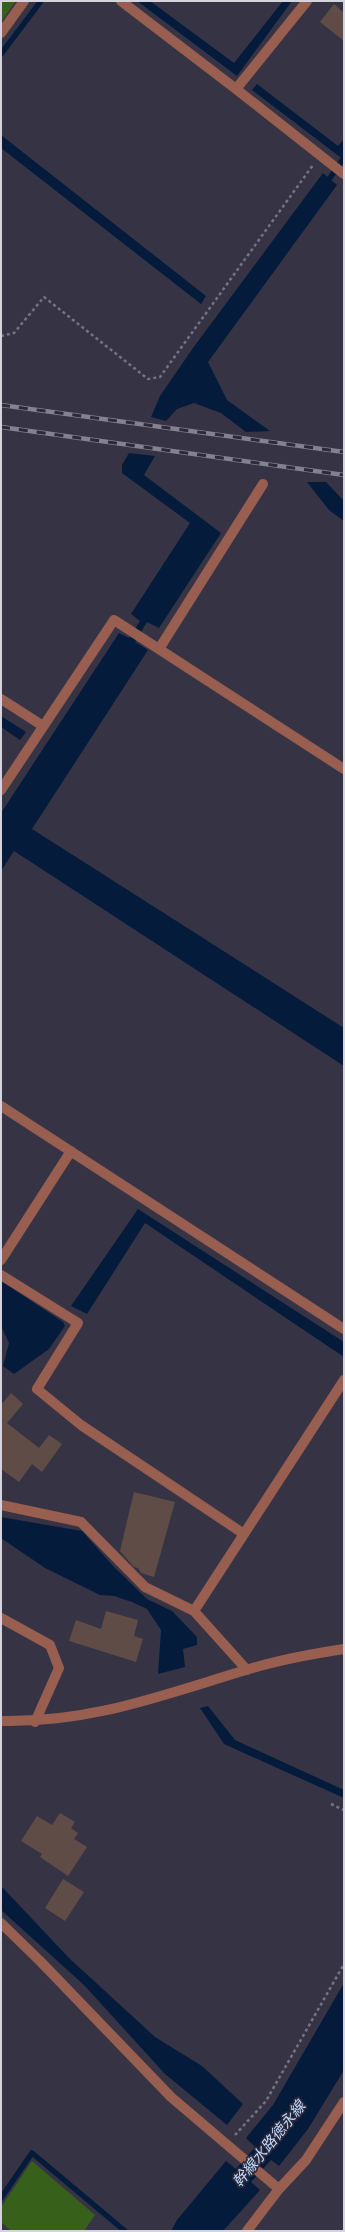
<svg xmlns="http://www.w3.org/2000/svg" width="345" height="2232" viewBox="0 0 345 2232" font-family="'Roboto Serif','Noto Sans JP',serif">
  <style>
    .green { fill: #37601a }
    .water { fill: #041b3c }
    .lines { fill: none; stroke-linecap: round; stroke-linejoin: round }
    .stream { stroke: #041b3c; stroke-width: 5.5 }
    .building { fill: #604c47 }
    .path { stroke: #767482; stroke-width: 2.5; stroke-dasharray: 3 3; stroke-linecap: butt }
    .minor { stroke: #985e50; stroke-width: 10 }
    .rail-casing { stroke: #848290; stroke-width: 4.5 }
    .rail { stroke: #2c2a3a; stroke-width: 3; stroke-dasharray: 9; stroke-linecap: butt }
    .labels { text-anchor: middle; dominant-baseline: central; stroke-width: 3.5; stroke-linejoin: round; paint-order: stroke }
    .water-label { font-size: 15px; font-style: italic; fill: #bfd9fe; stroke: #2c2a3a }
  </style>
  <rect width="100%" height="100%" fill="#363444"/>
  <!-- green -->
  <path class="green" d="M1,1H16L1,22Z
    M32,2161L95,2215L84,2231H11L1,2222V2207Z"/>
  <!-- water -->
  <path class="water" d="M137,1H150L234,63L283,1H292L237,76Z
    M257,84L338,146L344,139V160L252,90Z
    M1,135L206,296L201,304L1,148Z
    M323,173L337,185L208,362L227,400L270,431L246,432L221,413L194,403L177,409L166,421L151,417L160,396L193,348Z
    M129,453L155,456L144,475L221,533L159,628L147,622L135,642L148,650L32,829L344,1028V1066L14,851L1,871V813L119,633L129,638L140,621L131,614L190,523L122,473V465Z
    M307,482H326L344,501V521L329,510Z
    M1,716L26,732L20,740L1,727Z
    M138,1209L344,1342V1357L145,1223L87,1314L71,1306Z
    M1,1281L63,1322L65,1326L49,1349L14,1374L3,1366L9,1343L1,1326Z
    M1,1517L82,1531L114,1567L147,1599L172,1611L197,1637V1645L183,1649L185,1667L158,1674L161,1630L147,1609L132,1602L114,1596L100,1595L45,1568L1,1538Z
    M208,1706L235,1740L344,1790V1798L224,1744L200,1708Z
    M3,1888L69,1958L155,2037L202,2066L243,2104L227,2125L165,2074L84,1985L1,1910V1889Z
    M344,1983V2070L308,2129L279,2166L271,2160L251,2182L260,2190L223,2231H171L177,2220L226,2161L236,2169L255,2147L246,2138L273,2105Z"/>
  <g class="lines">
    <!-- stream -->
    <path class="stream" d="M1,54L41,1
      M330,178L343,159
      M1,2198L32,2153L125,2231"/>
  </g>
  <!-- building -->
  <path class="building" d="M334,4L344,13V41L320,22Z
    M11,1393L23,1404L7,1423L39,1448L49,1435L62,1444L42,1472L32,1464L19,1482L1,1469V1405Z
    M134,1492L175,1502L154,1577L141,1573L138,1568L134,1567L120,1551Z
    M106,1611L138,1620L134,1636L143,1639L136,1662L69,1641L76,1620L101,1629Z
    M60,1813L75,1822L71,1828L78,1833L74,1839L87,1847L68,1876L40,1857L42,1854L21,1841L37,1816L52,1825Z
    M63,1879L84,1892L65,1921L45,1908Z"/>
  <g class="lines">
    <!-- path -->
    <path class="path" d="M1,336L14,333L44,297L148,379L160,377L313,165
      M331,1804L344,1810
      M235,2135L266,2101L344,1964"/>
    <!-- minor -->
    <path class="minor" d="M121,1L236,89L307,1
      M1,33L24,1
      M236,89L344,174
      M159,649L263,484
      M1,699L43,726
      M1,790L114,620L344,769
      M1,1106L344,1329
      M1,1260L71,1151
      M1,1275L78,1323L37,1389L81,1425L244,1534
      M1,1505L81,1522L145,1587L194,1611
      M1,1618L50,1645L59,1668L35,1722
      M247,1670L194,1611L344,1380
      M1,1721C91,1723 162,1695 246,1670C278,1660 311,1654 344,1649
      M1,1923L41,1962L171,2097L279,2189
      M247,2231L279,2189L306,2160L344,2102"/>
    <defs>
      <path id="rail" d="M1,405L344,452
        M1,427L344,475"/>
    </defs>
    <!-- rail casing -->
    <use href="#rail" class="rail-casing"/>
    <!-- rail -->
    <use href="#rail" class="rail"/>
  </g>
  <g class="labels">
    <!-- water labels -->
    <g class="water-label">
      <text transform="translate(269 2144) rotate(-51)">幹線水路徳永線</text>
    </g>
  </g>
  <!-- border -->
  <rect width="345" height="2232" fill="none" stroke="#d5d3de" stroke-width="4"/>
</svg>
